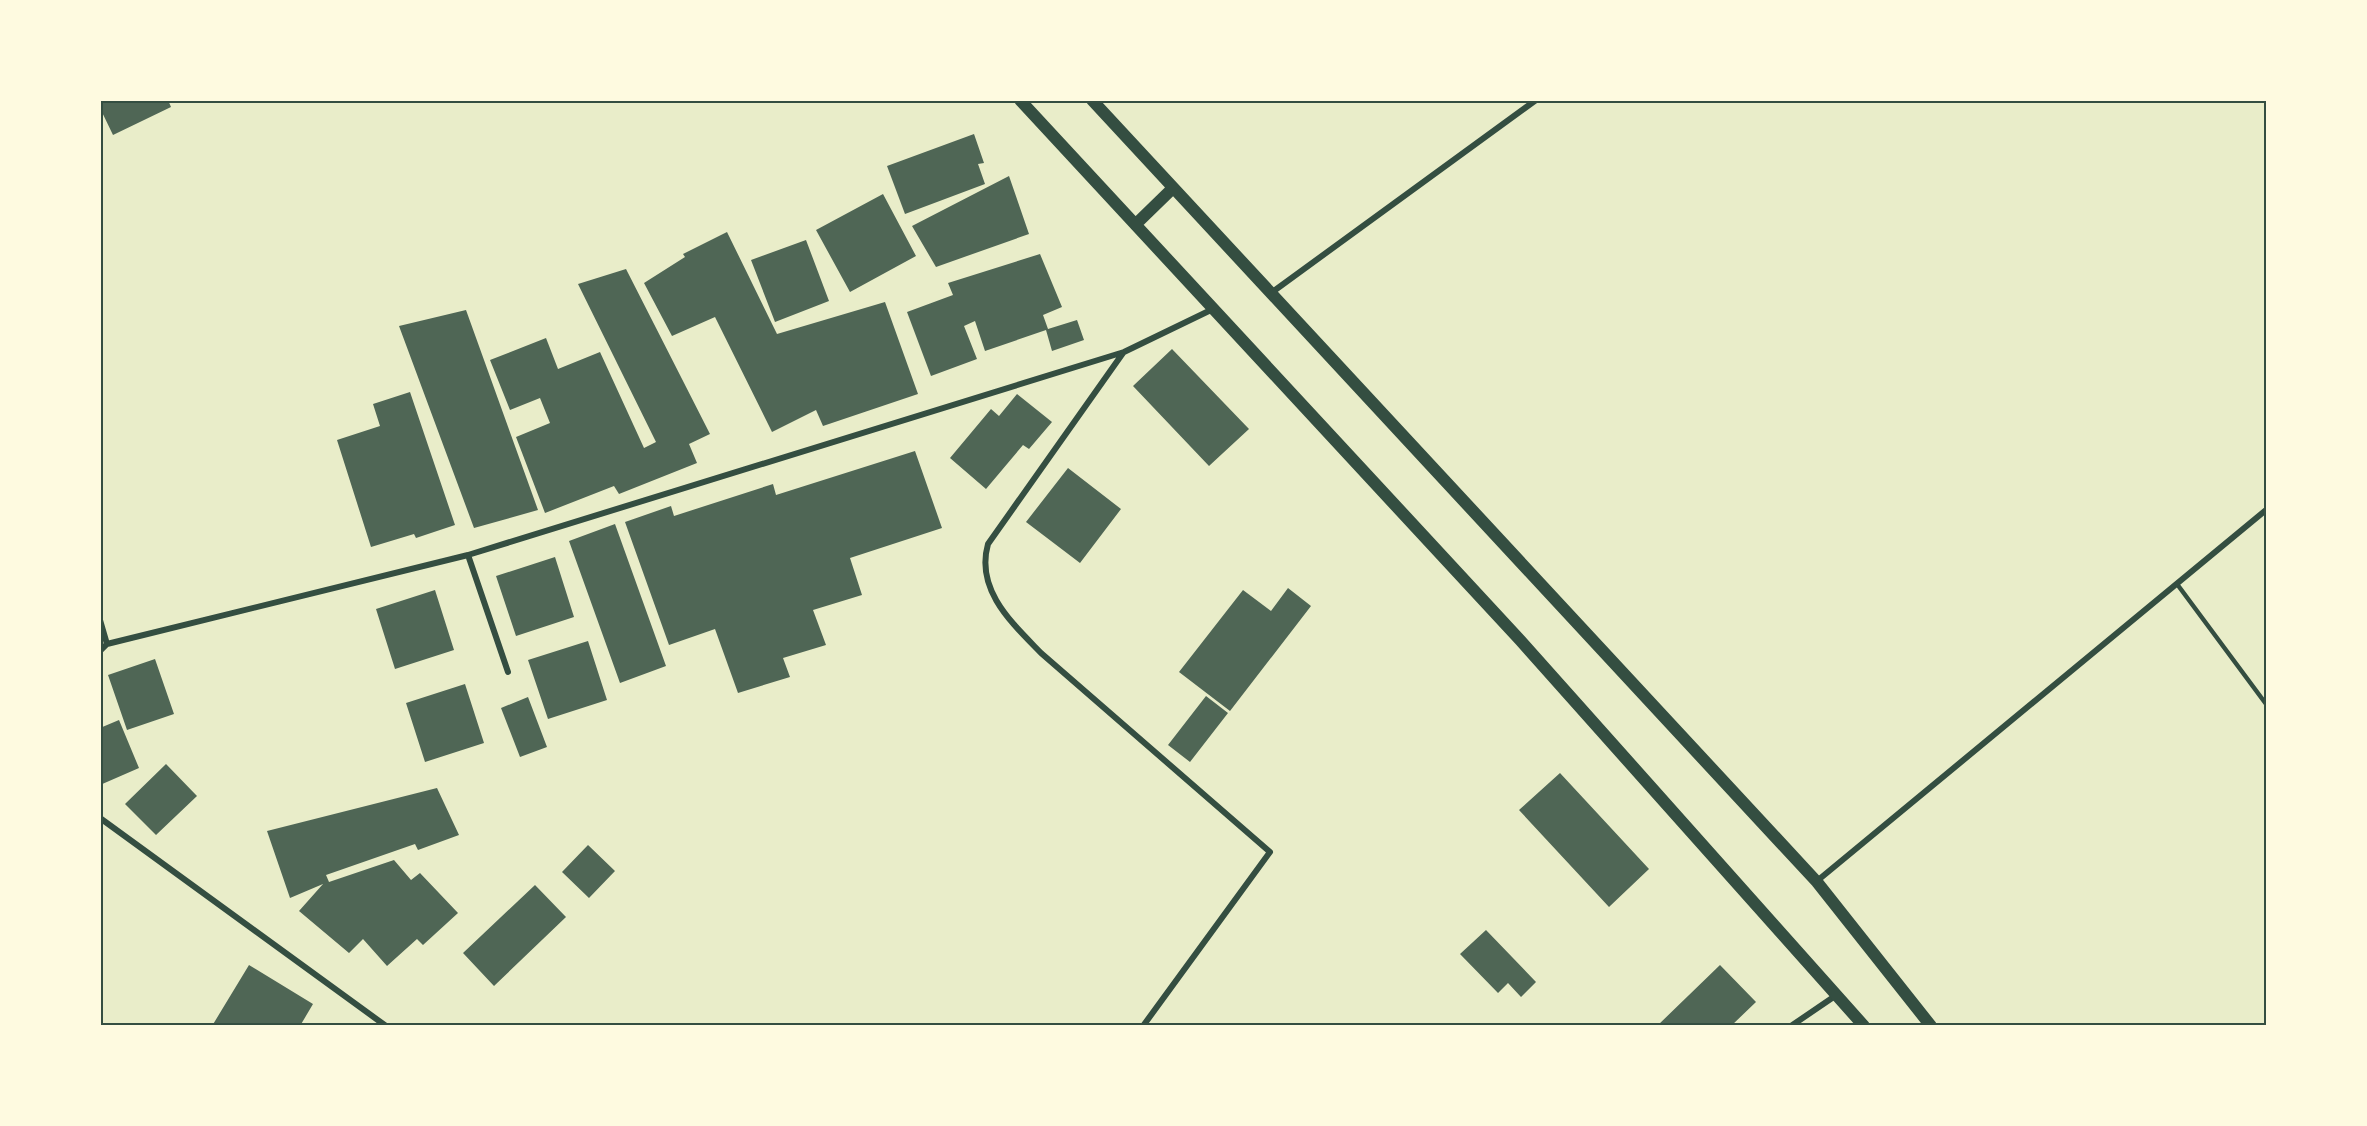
<svg xmlns="http://www.w3.org/2000/svg" width="2367" height="1126" viewBox="0 0 2367 1126" font-family="'DM Sans',sans-serif">
  <style>
    .building { fill: #4f6655 }
    .lines { fill: none; stroke-linecap: round; stroke-linejoin: round }
    .service { stroke: #344e41; stroke-width: 4.5 }
    .minor { stroke: #344e41; stroke-width: 6 }
    .secondary { stroke: #344e41; stroke-width: 12 }
    .neatline { fill: none; stroke: #344e41; stroke-width: 2 }
  </style>
  <rect width="100%" height="100%" fill="#e9edc9"/>
  <!-- building -->
  <path class="building" d="M100,100H168L171,107L113,135L100,108Z
    M974,134L984,163L978,164L985,184L905,214L887,166Z
    M1009,176L1029,234L936,267L912,226Z
    M883,194L916,256L850,292L816,230Z
    M727,232L777,334L885,302L918,394L823,426L816,410L772,432L715,317L672,336L644,283L685,257L683,254Z
    M806,240L829,301L775,322L751,260Z
    M1040,254L1062,307L1043,315L1048,329L1077,320L1084,340L1052,351L1046,330L985,351L975,321L964,326L977,359L931,376L907,312L953,295L948,283Z
    M626,269L710,434L689,444L697,463L619,494L614,486L545,513L516,437L550,423L540,398L510,410L490,360L546,338L558,369L600,352L644,448L656,442L578,284Z
    M466,310L538,510L474,528L399,326Z
    M1172,349L1249,429L1209,466L1133,386Z
    M410,392L455,525L416,538L414,534L371,547L337,440L380,426L373,404Z
    M1017,394L1052,422L1029,449L1023,445L986,489L950,458L991,409L999,416Z
    M915,451L942,528L850,558L862,595L813,610L826,645L783,658L790,677L738,693L715,629L669,645L625,522L671,506L674,516L773,484L776,495Z
    M1068,468L1121,509L1080,563L1026,522Z
    M615,524L666,666L620,683L569,541Z
    M555,557L574,617L516,636L496,576Z
    M1288,588L1311,606L1230,711L1179,672L1243,590L1271,611Z
    M435,590L454,650L395,669L376,609Z
    M588,641L607,700L548,719L528,660Z
    M155,659L174,714L127,730L108,675Z
    M465,684L484,743L425,762L406,703Z
    M1206,696L1228,713L1190,762L1168,745Z
    M528,697L547,747L520,757L501,708Z
    M119,720L139,768L100,785V728Z
    M166,764L197,796L156,835L125,804Z
    M1560,773L1649,869L1609,907L1519,810Z
    M437,788L459,835L418,850L415,844L326,875L329,882L394,860L411,880L420,873L458,913L423,945L417,939L387,966L363,939L349,953L299,911L323,884L290,898L267,831Z
    M588,845L615,871L589,898L562,872Z
    M535,885L566,917L494,986L463,953Z
    M1486,930L1536,982L1521,997L1508,983L1498,993L1460,954Z
    M249,965L313,1004L300,1026H212Z
    M1720,965L1756,1002L1731,1026H1657Z"/>
  <g class="lines">
    <!-- service -->
    <path class="service" d="M2177,584L2266,704"/>
    <!-- minor -->
    <path class="minor" d="M1271,293L1536,100
      M1123,353L988,544C975,590 1012,623 1041,653L1270,852L1143,1026
      M468,555L508,672
      M100,620L107,644L100,651
      M107,644L468,555L1124,352L1213,309
      M100,818L386,1026
      M1817,881L2266,510
      M1791,1026L1838,994"/>
    <!-- secondary -->
    <path class="secondary" d="M1020,100L1520,640L1864,1026
      M1092,100L1817,882L1931,1026
      M1136,224L1173,188"/>
  </g>
  <!-- border -->
  <rect width="2367" height="1126" fill="none" stroke="#fefae0" stroke-width="204"/>
  <rect x="102" y="102" width="2163" height="922" class="neatline"/>
</svg>
